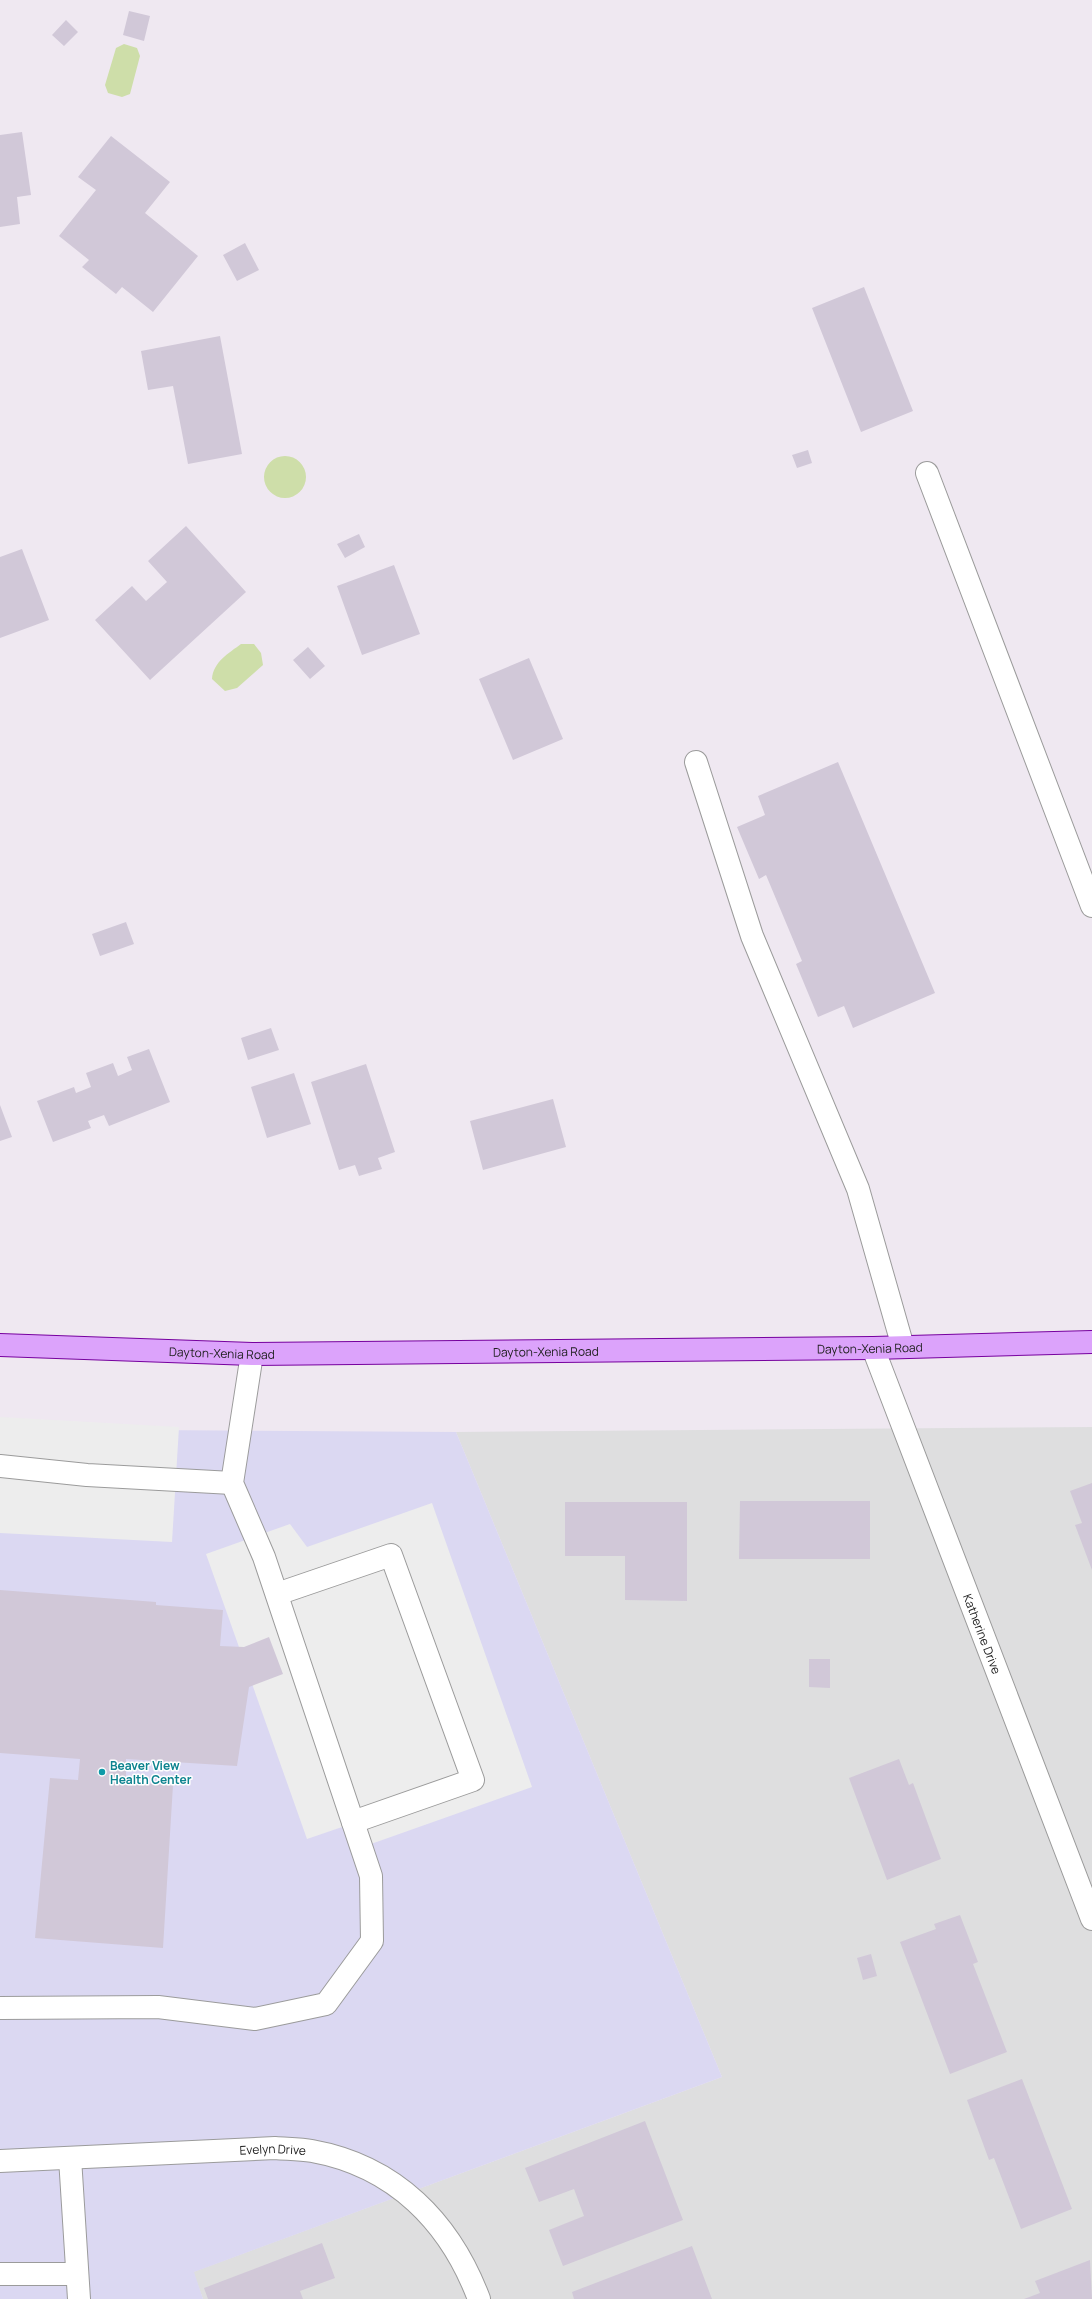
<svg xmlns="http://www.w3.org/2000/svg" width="1092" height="2299" viewBox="0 0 1092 2299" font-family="Manrope,sans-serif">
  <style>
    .residential { fill: #dededf }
    .commercial { fill: #dbd8f2 }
    .parking { fill: #ededed }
    .water { fill: #cedea9 }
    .building { fill: #d1c8d8 }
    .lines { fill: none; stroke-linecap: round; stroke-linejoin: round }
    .minor-casing { stroke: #9b9b9b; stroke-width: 24 }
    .major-casing { stroke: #76019e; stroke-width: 24 }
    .minor { stroke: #fff; stroke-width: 22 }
    .major { stroke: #dca3fb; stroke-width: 22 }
    .culture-dot { fill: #0f9aa8; stroke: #fff; stroke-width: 1.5 }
    .labels { text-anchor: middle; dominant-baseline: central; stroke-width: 3; stroke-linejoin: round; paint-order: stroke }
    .street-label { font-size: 12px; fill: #212121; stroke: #fff }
    .culture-label { font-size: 12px; font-weight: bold; fill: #0d838f; stroke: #fff; text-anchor: start }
  </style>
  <rect width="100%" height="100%" fill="#efe8f1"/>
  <!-- residential -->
  <path class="residential" d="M1092,1427V2299H203L193,2272L722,2077L456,1432Z"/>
  <!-- commercial -->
  <path class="commercial" d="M0,1429L456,1432L722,2077L194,2272L203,2299H0Z"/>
  <!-- parking -->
  <path class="parking" d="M0,1417L179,1427L172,1542L0,1533Z
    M432,1503L532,1787L354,1850L345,1826L307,1839L206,1554L290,1524L307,1547Z"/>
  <!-- water -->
  <path class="water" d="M124,44L137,48L140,56L130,94L122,97L108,93L105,85L116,48Z
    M264 477a21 21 0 1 1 42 0a21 21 0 1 1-42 0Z
    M241,644H254L261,653L263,665L237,688L225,691L212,679C213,662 229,653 241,644Z"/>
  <!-- building -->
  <path class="building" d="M129,11L150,16L144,41L123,35Z
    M66,20L78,32L64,46L52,35Z
    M22,132L31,195L17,197L20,224L0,227V135Z
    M111,136L170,182L145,213L198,256L153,312L122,287L116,294L82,267L89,260L59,236L96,190L78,177Z
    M245,243L259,270L237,281L223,255Z
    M864,287L913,411L861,432L812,308Z
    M220,336L242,454L188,464L173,386L148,390L141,351Z
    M808,450L812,463L797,468L792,455Z
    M186,526L246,592L150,680L95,620L132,586L146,601L167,582L148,561Z
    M359,534L365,547L345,558L337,544Z
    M22,549L49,620L0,638V557Z
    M394,565L420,634L362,655L337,586Z
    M308,647L325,666L310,679L293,660Z
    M529,658L563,739L513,760L479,679Z
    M838,762L935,993L853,1028L844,1006L818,1017L796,964L802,961L766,875L759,879L737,827L765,815L758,796Z
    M126,922L134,944L100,956L92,934Z
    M271,1028L279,1050L248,1060L241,1038Z
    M149,1049L170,1102L109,1126L104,1115L88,1121L91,1128L53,1142L37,1101L74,1087L76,1093L91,1087L86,1073L113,1063L118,1076L132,1070L127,1057Z
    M366,1064L395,1152L378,1158L382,1169L359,1176L355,1165L339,1170L311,1082Z
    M294,1073L311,1124L267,1138L251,1087Z
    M553,1099L566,1147L483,1170L470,1121Z
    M0,1105L12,1137L0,1141Z
    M1092,1483V1570L1075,1525L1082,1523L1070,1491Z
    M740,1501H870V1559H739Z
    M565,1502H687V1601L625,1600V1556H565Z
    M0,1590L156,1602V1605L223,1610L220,1646L244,1647L269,1637L283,1674L249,1687L237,1766L126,1759V1782L173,1785L163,1948L35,1938L50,1778L78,1780L80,1759L0,1753Z
    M809,1659H830V1688L809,1687Z
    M899,1759L909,1785L913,1783L941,1859L887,1880L849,1778Z
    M960,1915L978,1962L973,1964L1007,2052L950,2074L900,1942L936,1929L934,1924Z
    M871,1954L877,1976L863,1980L857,1958Z
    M1022,2079L1072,2209L1021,2229L994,2158L989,2160L967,2100Z
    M645,2121L683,2220L563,2266L549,2230L584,2216L574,2189L539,2202L525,2168Z
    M322,2243L335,2278L300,2291L303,2299H208L204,2288Z
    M692,2246L712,2299H574L572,2292Z
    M1090,2260L1092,2299H1024L1040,2293L1035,2281Z"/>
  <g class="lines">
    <defs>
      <g id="minor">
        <path d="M927,473L1092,906"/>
        <path d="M696,762L752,936L858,1189L903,1347"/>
        <path id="s1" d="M873,1348L1092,1919"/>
        <path d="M0,1466L87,1475L232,1483"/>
        <path d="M277,1594L391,1555L473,1780L353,1822"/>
        <path d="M0,2008L158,2007L255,2019L326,2004L372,1941L371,1876L264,1557L232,1483L252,1354"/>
        <path d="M70,2158L79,2299"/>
        <path id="s2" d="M0,2161L275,2148C287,2149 300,2149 312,2151C395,2166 450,2222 479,2299"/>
        <path d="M0,2274H77"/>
      </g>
      <g id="major">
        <path id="s3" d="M0,1345L252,1354L873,1348L1092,1342"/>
      </g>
    </defs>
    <!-- minor casing -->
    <use href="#minor" class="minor-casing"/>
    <!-- major casing -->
    <use href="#major" class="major-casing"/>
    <!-- minor -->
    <use href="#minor" class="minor"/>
    <!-- major -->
    <use href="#major" class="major"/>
  </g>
  <!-- markers -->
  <circle class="culture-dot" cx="102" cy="1772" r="4"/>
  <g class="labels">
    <!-- street labels -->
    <g class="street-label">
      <text stroke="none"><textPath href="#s3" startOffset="870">Dayton-Xenia Road</textPath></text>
      <text stroke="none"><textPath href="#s3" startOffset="546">Dayton-Xenia Road</textPath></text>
      <text stroke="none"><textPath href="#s3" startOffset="222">Dayton-Xenia Road</textPath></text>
      <text stroke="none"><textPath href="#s1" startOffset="306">Katherine Drive</textPath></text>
      <text stroke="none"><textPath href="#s2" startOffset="273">Evelyn Drive</textPath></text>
    </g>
    <!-- culture labels -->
    <g class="culture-label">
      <text x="110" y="1765">Beaver View<tspan x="110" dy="14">Health Center</tspan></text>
    </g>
  </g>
</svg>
